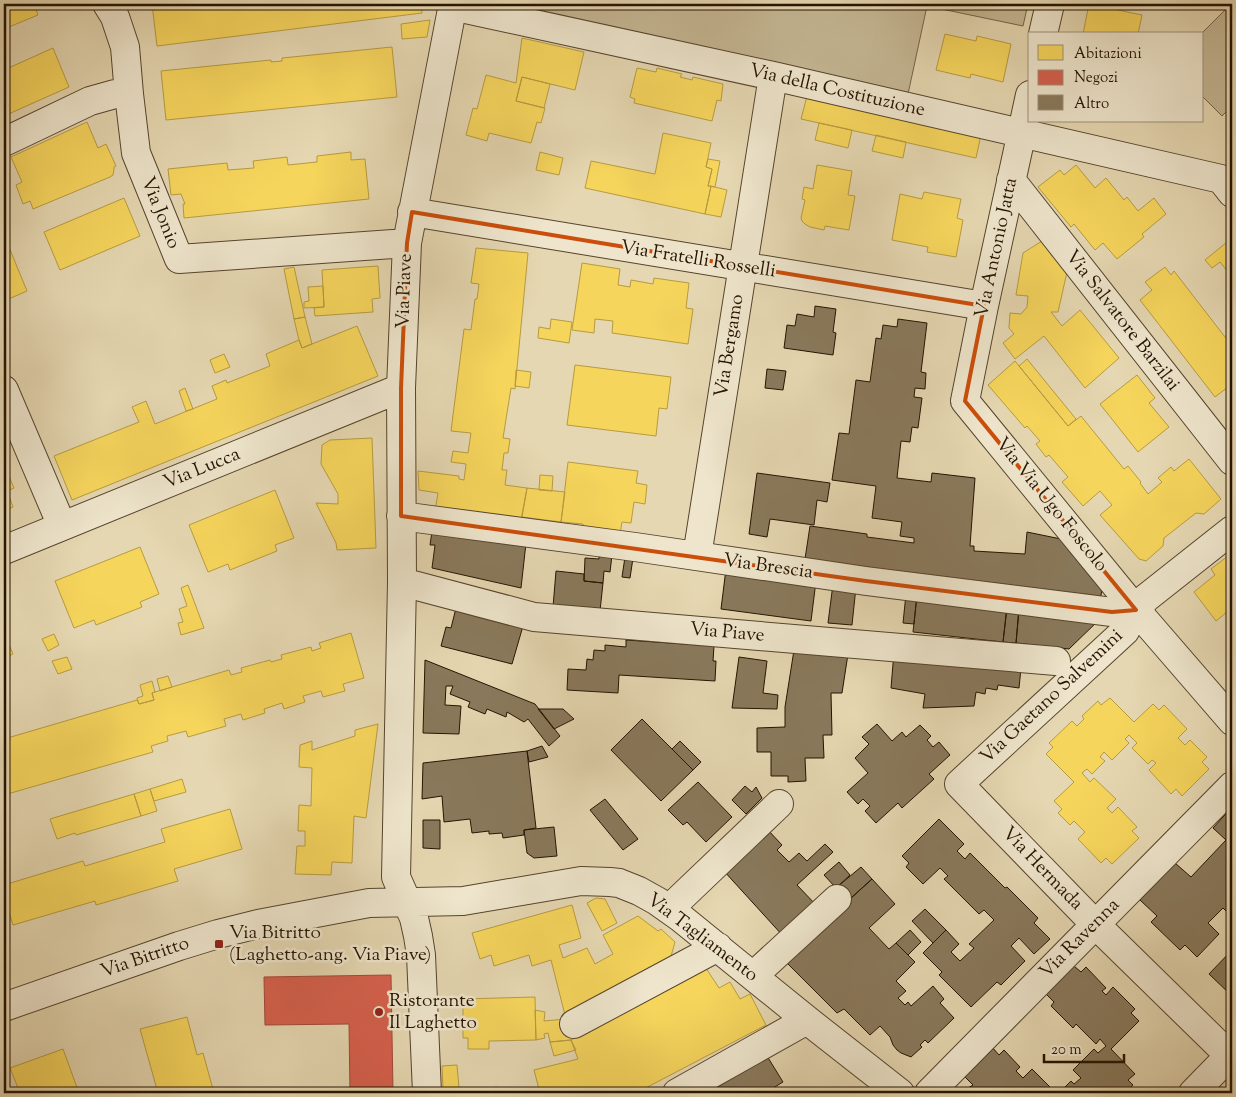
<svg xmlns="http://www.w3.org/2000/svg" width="1236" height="1097" viewBox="0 0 1236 1097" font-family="'Sorts Mill Goudy',serif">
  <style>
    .green { fill: #c4b693; stroke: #74644a }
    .homes { fill: #f6d55c; stroke: #b79b40 }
    .shops { fill: #d6604d; stroke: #a14936 }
    .building { fill: #89795c; stroke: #251300 }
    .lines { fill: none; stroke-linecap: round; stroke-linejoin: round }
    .minor-casing { stroke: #55442c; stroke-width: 30 }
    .minor { stroke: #eee5cc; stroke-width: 28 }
    .marked { fill: none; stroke: #cb4e0a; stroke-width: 4; stroke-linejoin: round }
    .poi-dot { fill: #8f2418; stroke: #eee5cc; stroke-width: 2 }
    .labels { text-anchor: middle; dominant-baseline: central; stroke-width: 5; stroke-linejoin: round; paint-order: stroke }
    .street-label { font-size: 19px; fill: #251300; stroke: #eee5cc }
    .poi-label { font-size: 19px; fill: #251300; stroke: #eee5cc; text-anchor: start }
  </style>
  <rect width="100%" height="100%" fill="#e5d7b1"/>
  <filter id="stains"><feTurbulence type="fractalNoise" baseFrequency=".004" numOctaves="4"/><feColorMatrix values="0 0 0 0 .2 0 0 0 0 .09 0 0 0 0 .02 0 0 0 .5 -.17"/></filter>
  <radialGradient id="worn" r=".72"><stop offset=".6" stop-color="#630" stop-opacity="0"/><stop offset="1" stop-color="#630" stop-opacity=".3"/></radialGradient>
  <!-- green -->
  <path class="green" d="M502,4H1028L1023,26L927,6L908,94Z
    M1231,4H1232V106L1222,116L1202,96L1201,34Z"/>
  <!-- homes -->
  <path class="homes" d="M4,4H34L38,15L4,29Z
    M152,4H421L422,13L157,46Z
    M1089,4L1142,15L1138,34H1083Z
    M430,20L427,37L402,39L401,24Z
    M945,34L976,41L977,36L1011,44L1003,82L971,74L970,78L936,70Z
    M522,38L584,52L575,90L522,77L516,101L545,108L541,123L537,122L531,143L489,133L487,141L466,135L473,108L477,109L486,75L516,83Z
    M392,47L397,97L166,120L161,71L271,60V62L282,61V58Z
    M53,48L69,87L4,116V70Z
    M637,68L656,72L657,68L682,74L680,77L692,80L693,77L723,84L721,101L717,100L712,121L634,103L635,99L630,97Z
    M522,77L550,84L544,108L516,101Z
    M807,96L981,135L976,158L801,119Z
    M87,122L98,148L106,144L116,166L114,167V169L113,175L110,177L33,209L30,201L23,204L16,185L22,182L11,157Z
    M819,123L852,130L848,148L815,140Z
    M663,133L711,143L706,167L712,169L708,186H711L705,214L585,188L591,161L655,174Z
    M876,135L906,142L903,158L872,151Z
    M351,152V160L365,159L369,199L184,218L183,204H185L181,194L171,195L168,169L227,163L228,170L254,168L253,161L287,157L288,165L317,162V156Z
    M540,152L563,158L559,175L536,170Z
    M708,159L720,161L715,187L708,186L712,169L706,167Z
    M817,165L852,171L848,195L855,196L849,230L825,226L824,230L810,227L805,224L802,221L801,218L805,200L802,199L804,187L813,189Z
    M1076,165L1095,188L1106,178L1124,200L1127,197L1138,211L1154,198L1166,214L1142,234L1144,237L1117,259L1103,243L1095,250L1074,224L1071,227L1038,187L1060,170L1064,175Z
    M711,186L727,190L721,217L705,214Z
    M924,192L961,199L957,218L963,220L956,257L927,252L928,247L892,240L900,194L922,199Z
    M124,198L140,236L60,270L44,232Z
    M4,235L27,291L4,301Z
    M1232,238V277L1220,262L1212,268L1205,260Z
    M1042,241L1067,272L1058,312H1051L1062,326L1080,310L1119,358L1085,388L1044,336L1015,359L1003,343L1014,334L1009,328L1010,313L1021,314L1027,307L1028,296L1016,295L1023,253Z
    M476,248L528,253L515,389L511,388L503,438L510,439L508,453H504L502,470H507L505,485L527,488L521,520L435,511L438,493L419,490L418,471L459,476V479L464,480L466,464L451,462L453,451L468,453L471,433L451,431L464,329L471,330L475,299H477L479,284L471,283Z
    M582,263L620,269L618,285L630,287L631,280L653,284L654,278L689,283L686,308L693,309L688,344L612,333L613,321L595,319L594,333L572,330Z
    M378,266L380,298L372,299L373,312L315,316L314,308L324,307L322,270Z
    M294,267L305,317L294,319L284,269Z
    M1165,267L1171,275L1174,271L1232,346V384L1215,397L1140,300L1152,290L1145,282Z
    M323,286L324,307L304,308V302L309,301L308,287Z
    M305,317L312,344L302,348L299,340L294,319Z
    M551,319L572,322L569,343L538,338L539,327L550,329Z
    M357,326L378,376L72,500L54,456L139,422L132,407L146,401L155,424L217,399L212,386L226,380L227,383L270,366L266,354L299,340L302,348Z
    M224,354L230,367L215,373L210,360Z
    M1027,359L1076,419L1068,426L1019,366Z
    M1015,361L1068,426L1081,416L1124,469L1128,466L1141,482L1140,483L1148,494L1162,482L1158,478L1171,467L1174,471L1189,459L1221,499L1204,514L1196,513L1164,538L1163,546L1146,561L1139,559L1100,515L1112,505L1100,491L1083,506L1062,482L1068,477L1049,455L1046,457L1036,444L1040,441L1027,426L1025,428L988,385Z
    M575,365L671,377L667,409L659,408L656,436L567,425Z
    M516,370L531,372L529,388L515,386Z
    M1137,375L1155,398L1149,403L1169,427L1138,452L1100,404Z
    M185,388L193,409L186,411L179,391Z
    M372,438L376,548L337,550L336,543L316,503L338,504V494L321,464L322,445L330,440Z
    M568,462L638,471L636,483L647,485L645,504L634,502L631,523L622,522L620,534L583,529V524L561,522Z
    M4,465L14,488L7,491L13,507L4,511Z
    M540,475L553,476L552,491L539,490Z
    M527,488L565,492L561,522L522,517Z
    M275,490L294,538L275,545L277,551L230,570L228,564L208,572L189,525Z
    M140,547L159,594L140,602L142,607L96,625L94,620L74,628L55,581Z
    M1232,553V608L1216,621L1194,592L1215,575L1211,569Z
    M188,585L204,628L181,635L178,623L183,622L179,609L187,606L181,588Z
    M4,633L13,654L4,658Z
    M351,633L364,678L343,684L345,691L323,697L321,691L303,696L305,702L284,709L282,703L264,709L265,713L243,720L241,714L224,719L226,726L188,737L186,731L167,736L168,741L151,746L153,752L4,795V739L137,700L139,704L154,700L152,693L155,692L229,670L231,675L242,672L241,668L270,660L271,662L282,659L281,655L311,647L312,651L321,648L319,643Z
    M54,634L59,645L48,651L42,639Z
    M67,657L72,669L58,674L52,661Z
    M168,676L172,687L160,691L157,679Z
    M152,681L155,692L152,693L154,700L139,704L137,698L143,696L140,685Z
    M1110,698L1134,722L1153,704L1159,710L1164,705L1187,729L1178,738L1185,745L1190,740L1207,757L1202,762L1209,769L1182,796L1176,789L1171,794L1149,770L1156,763L1152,760L1148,764L1132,748L1137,743L1129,735L1125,739L1129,743L1112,760L1104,752L1100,757L1105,761L1092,774L1087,769L1082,773L1090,782L1094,778L1116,799L1107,808L1112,813L1118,807L1137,827L1132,831L1139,838L1112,864L1106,858L1101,863L1078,839L1085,832L1074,821L1070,825L1058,813L1062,809L1054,801L1074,782L1046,754L1053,747L1049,743L1072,721L1077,726L1084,719L1082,716L1098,701L1101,705Z
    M378,724L366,818L354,816L352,863L332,862L331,875L295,874L297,846H305V831H298L299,805L311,806L312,768L299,767L300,745L312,741V750L355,736V730Z
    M182,779L186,792L154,801L150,789Z
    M150,789L157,811L141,816L134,794Z
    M134,794L141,816L76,835L75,833L57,839L50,819Z
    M230,809L242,849L174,869L178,881L96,905L95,901L13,925L4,896V885L83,861L85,866L165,842L161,829Z
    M596,898L605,899L617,923L602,931L587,903Z
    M572,905L581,938L559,945L563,958L587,948L595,964L613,954L603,935L638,916L658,931L661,929L675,942L670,960L565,1015L551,960L532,966L529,955L494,966L491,955L480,959L472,933Z
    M706,968L719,988L730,982L740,999L750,994L766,1025L636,1093H540L534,1070L578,1059L571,1040Z
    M535,997L536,1040L489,1041V1049H468V1038H463V999Z
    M535,1010L545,1012L544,1021L566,1019L571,1040L550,1042L548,1033L544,1034L545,1038L536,1040Z
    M187,1017L197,1055L203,1053L214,1093H158L140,1029Z
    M571,1040L576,1050L554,1056L550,1042Z
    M63,1049L79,1093H20L10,1068Z
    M457,1065L459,1088L443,1089L442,1066Z
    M497,1087V1093H455Z"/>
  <!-- shops -->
  <path class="shops" d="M391,975L393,1093H350L349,1024L265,1025L264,977Z"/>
  <!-- building -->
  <path class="building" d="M815,306L836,309L833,332L836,333L833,355L784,348L787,325L795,326L797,314L814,317Z
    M898,319L927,323L921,372L926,373L925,389L915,388L914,397L922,398L918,428L912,427L910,442L901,441L897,478L931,482L932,473L975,478L970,546H974V551L1025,554L1027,532L1061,539L1102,590L1100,600L805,559L810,526L867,534V537L914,543V538L900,536L902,522L872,518L876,486L832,480L839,433L849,434L856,380L870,382L876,338L881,339L883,325L897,327Z
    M767,369L786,371L783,390L765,388Z
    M757,473L830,483L827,502L817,500L814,525L770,519L767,537L749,534Z
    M432,531L526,543L521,588L432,568L435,545H430Z
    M599,554L612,555L610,572L604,571L603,583L584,581L585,558L599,559Z
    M625,557L633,558L630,578L622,577Z
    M726,569L816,581L811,621L721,609Z
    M556,571L584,574V581L603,583L600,611L553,607Z
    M833,584L856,587L852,625L828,623Z
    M906,594L917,595L914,624L903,623Z
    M917,595L1007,607L1003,642L913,632Z
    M1007,607L1019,609L1016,643L1003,642Z
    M456,608L523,626L512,664L441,646L446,627L451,628Z
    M1019,609L1101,618L1069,649L1016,643Z
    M626,640L714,646L713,661H716L715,681L619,675L618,693L567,690L568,669L586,670L587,659L593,660L594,650L605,651V645L626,647Z
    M794,650L848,654L842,693H831L832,735H823L824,758H805L806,781L788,782V776H771V752H757V728L785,727V707Z
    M894,652L1021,668L1019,688L998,685L997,690L986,688L985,694L976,692L974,706L923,708L925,694L891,688Z
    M739,657L767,661L763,693L778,695L777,709L732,708Z
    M425,660L535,704L560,736L549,746L528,719L524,722L507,712L506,717L487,709L485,714L468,707L470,702L450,694L453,686H446L445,705L461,706L459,734L423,733Z
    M538,709H563L574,719L554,729Z
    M642,719L693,770L661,801L611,750Z
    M877,724L892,741L902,732L906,737L920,725L931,736L927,740L933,747L939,742L950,755L929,774L934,779L902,808L898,803L876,823L865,811L870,806L863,799L858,804L847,792L868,773L855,758L869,744L862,737Z
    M680,741L701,762L693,770L672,749Z
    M542,746L548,757L529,762L527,751Z
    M527,751L536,828L524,830V835L503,838L502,833L489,834V831L472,833L470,819L444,822L442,796L422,799L423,763Z
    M698,782L732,817L706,842L687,822L683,825L668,810Z
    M745,786L752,792L756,787L762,798L746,814L732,800Z
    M605,799L638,839L623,850L590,810Z
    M1232,807V906L1227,912L1223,908L1208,923L1219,934L1197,957L1185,945L1180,950L1151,922L1157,916L1140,900L1175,863L1191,877L1226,840L1213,828Z
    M939,819L964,844L957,851L965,859L970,853L1005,888L1007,887L1038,918L1034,923L1050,939L1034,954L1019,938L1011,946L1025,961L1001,985L997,982L971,1007L939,975L942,972L923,953L946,930L959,944L951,952L960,961L974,948L969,944L994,920L984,910L979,914L944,879L948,876L940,868L923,884L906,867L909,863L902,856Z
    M423,820H440V849L423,848Z
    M554,827L557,856L534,858L527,853L524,830Z
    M767,829L782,845L777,850L789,862L799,853L807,861L825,844L833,852L797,885L817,906L784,937L723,870Z
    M839,862L850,875L836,888L824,875Z
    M861,867L872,879L848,901L836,888Z
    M872,879L895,904L869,928L889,949L896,943L915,962L896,981L906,991L898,998L905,1005L908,1002L911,1006L933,986L944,999L940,1003L954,1018L928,1043L925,1040L920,1045L922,1047L911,1057L901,1053L897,1050L893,1045L890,1037L880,1026L870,1035L844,1009L837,1013L783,959Z
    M925,909L946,930L933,943L912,921Z
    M910,930L921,942L908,955L896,943Z
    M1232,950V996L1209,974Z
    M1074,966L1081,972L1086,967L1106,988L1102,991L1106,995L1113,987L1135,1009L1131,1013L1139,1021L1111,1049L1135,1074L1128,1080L1133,1085L1124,1093H1059L1071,1081L1074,1084L1081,1078L1073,1070L1094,1049L1098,1053L1106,1046L1100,1039L1096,1044L1076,1024L1073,1028L1051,1006L1054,1002L1046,994Z
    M992,1047L999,1055L1004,1050L1020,1067L1016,1071L1023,1078L1032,1069L1054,1091L1051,1093H973L968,1088L973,1085L963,1075Z
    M767,1056L783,1082L765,1093H708Z"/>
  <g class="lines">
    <defs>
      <path id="minor" d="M107,4L115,17L125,47L129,94L136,153L179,259L407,243
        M452,6L773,76L1221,179L1232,193
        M1043,34L1050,4
        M1030,95L984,306L965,401L1136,610L1232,721
        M4,142L90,101L115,94H129
        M1011,180L1232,461
        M412,212L984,306
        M4,390L62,526
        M401,516L635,547L866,581L1112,612L1136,610
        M1232,530L1146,598L1136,610L1125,631L959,784L1095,924L1232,1058
        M4,550L401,388
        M697,556L773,76
        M402,582L534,617L1056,661
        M669,909L779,804
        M753,976L837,899
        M4,1007L179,946L218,934L258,924L369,903L463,901L581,881L610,882L619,883L639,891L657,901L681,918L807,1020L900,1093
        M574,1024L718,947
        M427,1093L421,955L418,936L414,918L396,877L402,582L401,388L407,243L453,4
        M677,1093L807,1020
        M929,1093L1232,786
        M1193,1093L1232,1053"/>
    </defs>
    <!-- minor casing -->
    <use href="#minor" class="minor-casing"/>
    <!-- minor -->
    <use href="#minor" class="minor"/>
  </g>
  <!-- marked area -->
  <path class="marked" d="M412,212L984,306L965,401L1136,610L1112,612L866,581L401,516V388L407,243Z"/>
  <!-- markers -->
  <g class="poi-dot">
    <rect x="214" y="939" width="10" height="10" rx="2.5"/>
    <circle cx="379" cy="1012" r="5"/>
  </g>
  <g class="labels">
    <!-- street labels -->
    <g class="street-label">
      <text transform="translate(837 91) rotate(13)">Via della Costituzione</text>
      <text transform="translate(160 213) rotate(68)">Via Jonio</text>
      <text transform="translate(997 248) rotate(-78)">Via Antonio Jatta</text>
      <text transform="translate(698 260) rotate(9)">Via Fratelli Rosselli</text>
      <text transform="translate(405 291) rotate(-88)">Via Piave</text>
      <text transform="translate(1122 321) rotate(52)">Via Salvatore Barzilai</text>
      <text transform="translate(730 346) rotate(-81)">Via Bergamo</text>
      <text transform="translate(202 469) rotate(-22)">Via Lucca</text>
      <text transform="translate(1051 505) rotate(51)">Via Via Ugo Foscolo</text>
      <text transform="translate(768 567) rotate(8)">Via Brescia</text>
      <text transform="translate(727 633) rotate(5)">Via Piave</text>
      <text transform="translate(1052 697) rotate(-43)">Via Gaetano Salvemini</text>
      <text transform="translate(1042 869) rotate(46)">Via Hermada</text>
      <text transform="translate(702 938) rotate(37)">Via Tagliamento</text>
      <text transform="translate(1080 939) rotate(-45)">Via Ravenna</text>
      <text transform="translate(145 958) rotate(-19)">Via Bitritto</text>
    </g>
    <!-- poi labels -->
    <g class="poi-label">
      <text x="229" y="933">Via Bitritto<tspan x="229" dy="22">(Laghetto-ang. Via Piave)</tspan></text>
      <text x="389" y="1001">Ristorante<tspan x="389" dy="22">Il Laghetto</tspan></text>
    </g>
  </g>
  <!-- margin -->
  <rect width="1236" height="1097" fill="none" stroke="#e5d7b1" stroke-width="20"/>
  <rect x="5" y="5" width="1226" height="1087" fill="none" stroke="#251300" stroke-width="2.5"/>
  <rect x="10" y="10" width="1216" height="1077" fill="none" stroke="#251300"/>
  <!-- legend -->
  <rect x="1028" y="32" width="175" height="90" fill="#eee5cc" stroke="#9e917a"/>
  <rect x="1038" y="45" width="25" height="15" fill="#f6d55c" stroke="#9e917a"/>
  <text x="1074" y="58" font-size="15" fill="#251300">Abitazioni</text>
  <rect x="1038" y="70" width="25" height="15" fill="#d6604d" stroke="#9e917a"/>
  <text x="1074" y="82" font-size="15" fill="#251300">Negozi</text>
  <rect x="1038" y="95" width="25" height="15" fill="#89795c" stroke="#9e917a"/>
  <text x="1074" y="108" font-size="15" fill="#251300">Altro</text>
  <!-- scale -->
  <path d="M1044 1054v8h80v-8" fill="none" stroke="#251300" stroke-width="2.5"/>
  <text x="1051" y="1054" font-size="15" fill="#251300" stroke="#eee5cc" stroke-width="4" paint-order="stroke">20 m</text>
  <rect width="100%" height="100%" filter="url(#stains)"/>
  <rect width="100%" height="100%" fill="url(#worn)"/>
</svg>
